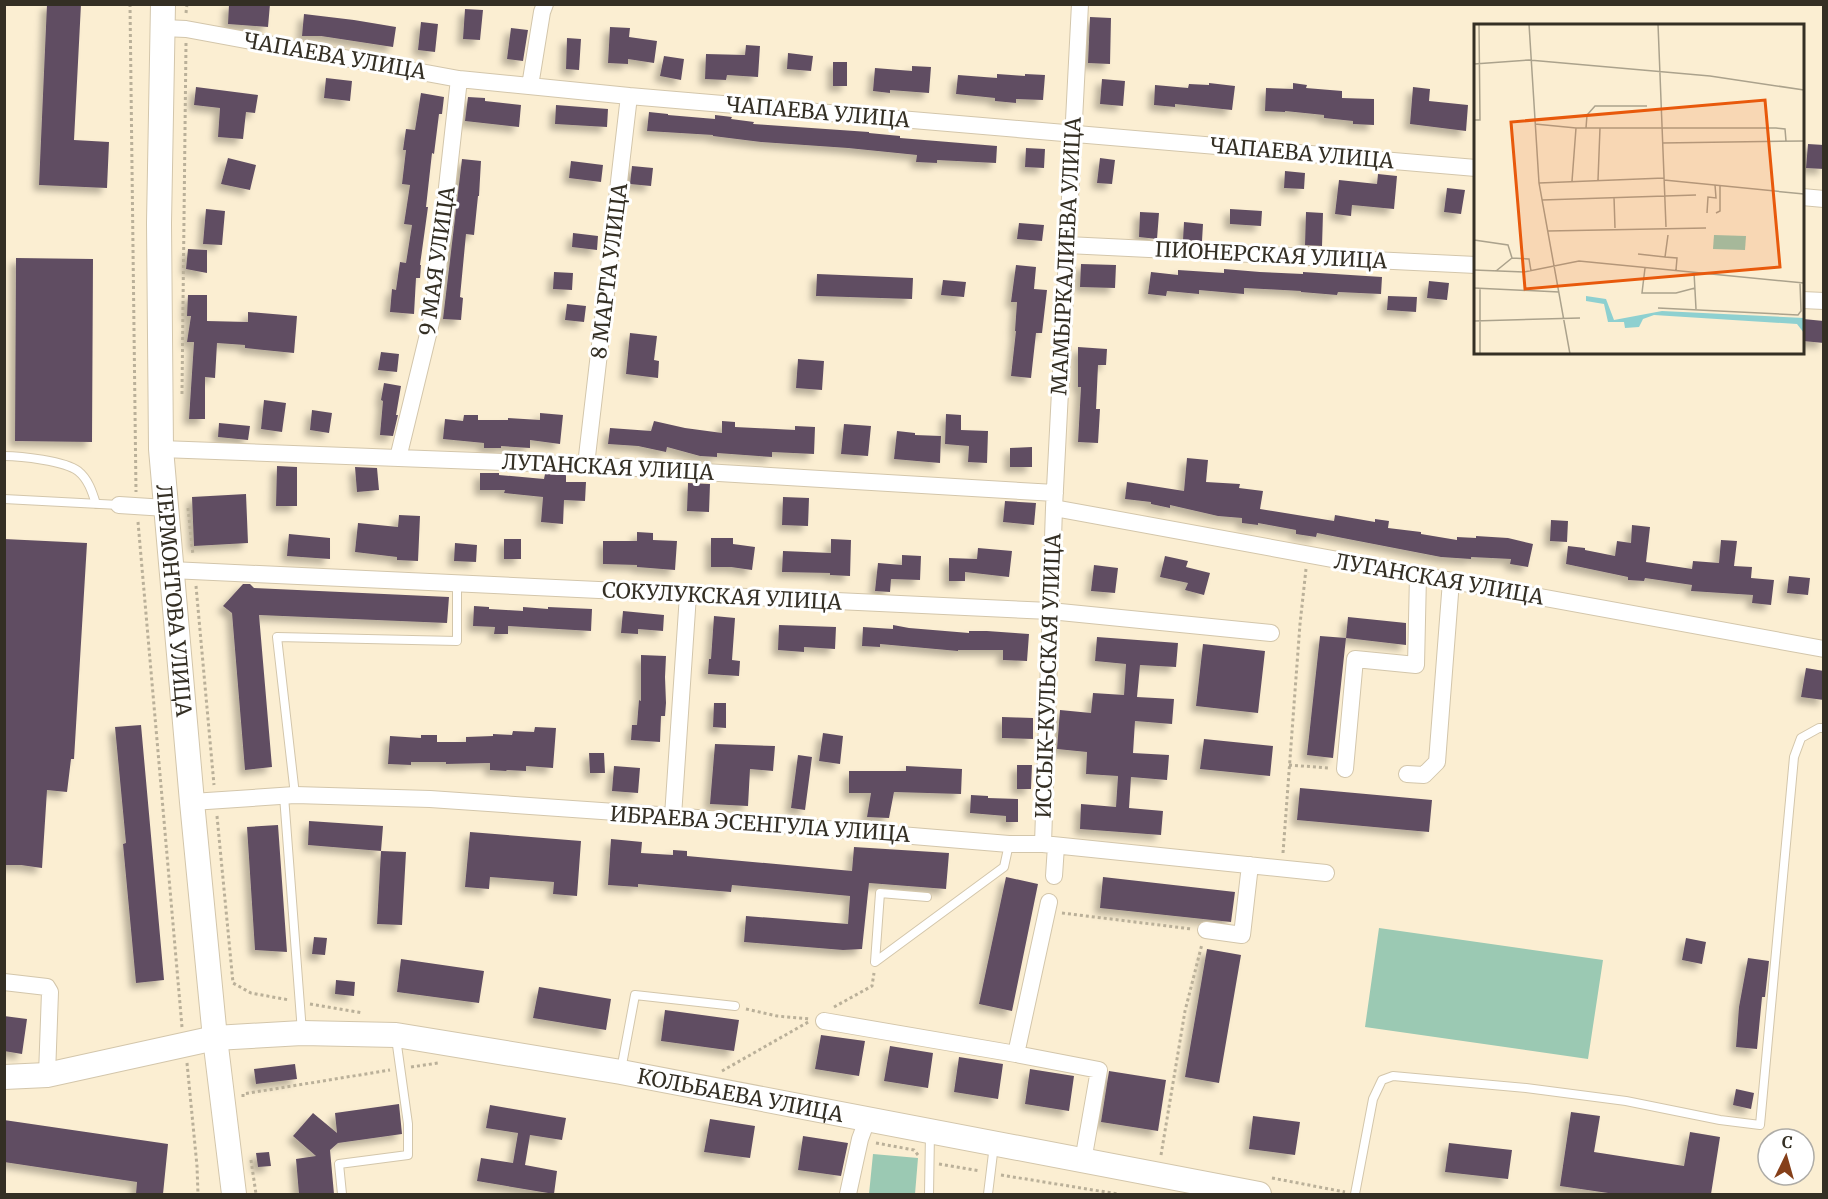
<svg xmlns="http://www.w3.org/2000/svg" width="1828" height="1199" viewBox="0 0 1828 1199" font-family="Merriweather,serif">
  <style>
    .pitch { fill: #9bc9b3 }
    .building { fill: #614e62; filter: url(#shadow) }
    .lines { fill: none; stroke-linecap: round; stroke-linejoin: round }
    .lane-casing { stroke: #d3c6ab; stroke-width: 10 }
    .street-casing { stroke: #d3c6ab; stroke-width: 18 }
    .secondary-casing { stroke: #d3c6ab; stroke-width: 26 }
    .path { stroke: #bab099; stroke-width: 3; stroke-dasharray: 3 3; stroke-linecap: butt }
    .lane { stroke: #fff; stroke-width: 8 }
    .street { stroke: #fff; stroke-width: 16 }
    .secondary { stroke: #fff; stroke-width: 24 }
    .labels { text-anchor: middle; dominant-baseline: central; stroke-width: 6; stroke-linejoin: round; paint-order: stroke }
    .street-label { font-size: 21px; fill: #342f24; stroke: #fff }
    .inset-road { fill: none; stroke: #aba28c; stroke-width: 1.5 }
    .view { fill: #e8590c; fill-opacity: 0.15; stroke: #e8590c; stroke-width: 3 }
    .inset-edge { fill: none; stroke: #342f24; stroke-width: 3 }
  </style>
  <defs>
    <filter id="shadow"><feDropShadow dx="-5.5" dy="5.5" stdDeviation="3" flood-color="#0004"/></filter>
  </defs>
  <rect width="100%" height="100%" fill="#fbeed2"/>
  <!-- pitch -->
  <path class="pitch" d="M1379,928L1603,960L1588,1059L1365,1027Z
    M873,1154L918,1158L915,1194H869Z"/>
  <!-- building -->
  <path class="building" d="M47,4H81L74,140L109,142L107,188L39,185Z
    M229,4H270L268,27L228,24Z
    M465,9L483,10L480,40L463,39Z
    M304,14L354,20L396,27L393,47L321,36H302Z
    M1090,17L1111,18L1110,64L1088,63Z
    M421,22L438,24L435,52L418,50Z
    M610,27L630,28L629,37L657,41L654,63L628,59V64L608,63Z
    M511,28L528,30L523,61L507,59Z
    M567,38L581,39L579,70L566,69Z
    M746,45L760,46L758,77L727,75L726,80L705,79L706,54L745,55Z
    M788,53L813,56L811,71L787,69Z
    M664,56L684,59L681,80L660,76Z
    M833,62H847V86H833Z
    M912,66L931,67L929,93L890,90V93L873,91L875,68L912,71Z
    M997,74L1025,76V74L1045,75L1043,100L1016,99V103L995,101V98L956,94L958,75L997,78Z
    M326,78L352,81L350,101L324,98Z
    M1102,79L1125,81L1123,106L1100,104Z
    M1209,83L1235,86L1232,110L1175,104V107L1154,105L1155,85L1188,88L1189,84L1209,85Z
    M1293,83L1307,85L1306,88L1342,91V98L1374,99V125L1353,124V121L1324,118V115L1285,111V112L1265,111L1266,88L1293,89Z
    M196,87L258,95L255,113L246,112L243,139L218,137L220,108L194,105Z
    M1413,87L1430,89L1429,101L1468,105L1466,131L1410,124Z
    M421,93L444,97L442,114H439L434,154L432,153L426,207H428L420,265H421L420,278H416L414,314L390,312L392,289L396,290L400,262L406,263L412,225L404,224L410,185L402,184L406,150H403L406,129L415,130Z
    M468,97L485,98V101L521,105L519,127L465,121Z
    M556,105L608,109L607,127L555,124Z
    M649,112L668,114V115L715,119V115L732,117L731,119L754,122L753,124L869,132V133L900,136V138L997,146L996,163L937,160V163L916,162L917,155L848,148L761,142L713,136V135L647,131Z
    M1808,144L1824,145V169L1806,168Z
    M1026,148L1045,149L1044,168L1025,167Z
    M228,158L256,165L250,190L221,184Z
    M1100,158L1115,160L1112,184L1097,183Z
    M462,159L481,161L479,196H478L474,235L466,234L460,297L463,298L461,320L443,319Z
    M571,161L603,165L601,182L569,178Z
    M632,166L653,168L651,186L630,184Z
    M1285,171L1305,173L1304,189L1284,188Z
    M1378,174L1397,176L1394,209L1352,205L1351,216L1335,214L1339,180L1377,184Z
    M1447,188L1465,190L1461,214L1444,212Z
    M206,209L225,211L222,245L203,244Z
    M1230,209L1262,211L1261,226L1230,224Z
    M1140,212L1159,213L1157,239L1139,237Z
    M1306,212L1323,213L1322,246L1305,245Z
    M1184,222L1203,224L1202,241L1183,240Z
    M1019,223L1044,225L1042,241L1017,239Z
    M573,233L598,236L597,250L572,247Z
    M188,249L207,250V273L186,269Z
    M16,258L93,259L92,442L15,441Z
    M1081,264L1116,265L1115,288L1080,287Z
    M1016,265L1036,267L1034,289L1047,290L1042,333H1036L1031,378L1011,376L1016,331H1015L1017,302H1011Z
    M1224,269L1260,272L1303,274V272L1382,277L1381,294L1338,292L1337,295L1301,292V291L1244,288V294L1199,290V294L1167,291L1166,296L1148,294L1151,272L1178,275V270L1224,273Z
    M554,272L573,273L572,290L553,289Z
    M817,274L913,278L912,299L816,296Z
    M943,280L966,282L964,297L941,295Z
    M1429,281L1449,283L1447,300L1427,298Z
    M188,295H207V321L248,322V312L297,316L294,353L245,348V345L217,343L215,378L205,377V419H189L194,342H187L191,316H187Z
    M1388,296L1417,297L1416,312L1387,310Z
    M567,304L586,306L584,322L565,320Z
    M1803,319L1824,321V343L1803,341Z
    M630,333L657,336L654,360L659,361L658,378L626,374Z
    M1078,347L1107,349L1106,365H1098L1096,409H1100L1098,443L1078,442L1081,387H1078Z
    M381,352L399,354L397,372L378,370Z
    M798,359L824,361L822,390L796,388Z
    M384,383L401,386L396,415H398L393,436L380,435L383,401L381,400Z
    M264,400L286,403L282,432L261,429Z
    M312,410L332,413L329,433L310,430Z
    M540,413L563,415L560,444L530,440V448L501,446V448H484V443L443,439L445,419L463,421L464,415H478V420H508V418L540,420Z
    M946,414L961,415V430L988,431L987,463L968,462L969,446L945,444Z
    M654,421L685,428L722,433V421L735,422V427L795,430V426L815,427L814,454L772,452V457L717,453V457L700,456L667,447L666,452L638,446L608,444L610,428L651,431Z
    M219,423L250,426L248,440L218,437Z
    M844,424L871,426L868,456L841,454Z
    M897,431L915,433V435L941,436L940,463L894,459Z
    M1032,447V467H1010V448Z
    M1187,458L1208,460L1206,482L1240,484L1239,488L1263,491L1260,509L1334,521L1335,515L1375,522V519L1389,521L1388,528L1421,532V534L1457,540V537L1476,538V536L1508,538L1533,544L1528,567L1510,564L1511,559L1471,557V559L1441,557L1317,533L1316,537L1296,534V530L1258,523V525L1242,523V518L1218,516L1170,505V508L1151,504V502L1125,499L1127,482L1184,491Z
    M277,466L297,467V506H276Z
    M355,467L377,468L379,490L357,492Z
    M480,473H499V475L544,479L545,474L566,475V482H586L585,501L564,500L563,524L541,522L543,497L504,493L505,490H480Z
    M688,483L710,484L709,512L687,511Z
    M246,494L248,543L194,546L192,497Z
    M783,497L809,498L808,526L782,525Z
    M1005,501L1036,503L1034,525L1003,522Z
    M399,515L420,516L418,561L397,560V557L355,552L358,523L398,527Z
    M1551,520L1568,521L1567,542L1550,541Z
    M1632,525L1650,527L1646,562L1692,569L1693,561L1719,563L1721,540L1737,541L1734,566L1752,567L1751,578L1774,580L1771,605L1752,603L1753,595L1691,591L1692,585L1645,578L1644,581L1628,580V577L1566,564L1568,546L1585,548V550L1615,556L1617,541L1631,543Z
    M637,532L653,533V540L677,541L675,570L637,567V565L603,564V541H637Z
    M289,534L330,538V559L287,556Z
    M711,538H733V544L755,547L752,570L731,567H711Z
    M4,539L87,543L74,759H71L67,792L47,790L42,868L21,865H4Z
    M504,539H521V559H504Z
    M831,539L851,540L850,576L830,575V573L782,572L783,551L831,553Z
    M455,543L477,545L476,562L454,561Z
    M978,548L1012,551L1009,577L965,572V581H949V558L977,559Z
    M902,555L921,556L920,580L891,579L890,592L875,591L878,563L902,565Z
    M1165,556L1188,561L1186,567L1210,573L1204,595L1185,590L1188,583L1160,577Z
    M1094,565L1118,568L1115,593L1091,591Z
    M1789,576L1810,578L1808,595L1787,593Z
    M243,584H250L254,588L449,597L447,623L259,615L272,767L245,770L232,613L223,606Z
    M474,606L489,607V609L523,611V607L548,609V607L592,609L591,631L508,626V634H494L495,627L473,626Z
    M623,611L664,615L663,631L638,629V634L621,633Z
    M714,616L735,618L732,660L740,661L739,676L708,674L709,659H711Z
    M1348,617L1406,623V645L1346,638Z
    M779,625L836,627L835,649L804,647V652L778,650Z
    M893,625L909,628L969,633V631H987L1029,634L1027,661L1003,660V650H958V651L880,644V647L862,646L863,627L893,629Z
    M1320,636L1346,638L1333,758L1307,755Z
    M1097,637L1178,643L1176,667L1140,665L1137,697L1174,699L1172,724L1135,721L1133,753L1169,755L1167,780L1131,777L1129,808L1163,811L1161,835L1080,829L1081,804L1116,807L1118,776L1086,774L1087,752L1057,749L1060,710L1091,713L1093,693L1124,695L1126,664L1095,661Z
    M1203,644L1265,651L1258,713L1196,706Z
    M641,655L666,656L665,677L666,703L665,716H661L660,742L631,740L632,725H637L639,700L641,701Z
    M1806,668L1824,671V700L1801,697Z
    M714,703H726V728L713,727Z
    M1002,717L1033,718V739L1002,738Z
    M141,725L164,980L136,983L123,844L126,843L115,727Z
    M535,727L556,728L553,768L526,766V771L507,770L506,771L490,770V763L446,764V762H411V765L388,764L390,736L421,738V735H437V742H466V737L493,736V734L512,735L513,731L534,732Z
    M823,733L843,736L840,764L819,761Z
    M1204,739L1273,746L1270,776L1200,769Z
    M715,744L775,746L773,771L750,769L748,806L710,804Z
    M589,753H604L605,773H590Z
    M798,755L812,757L805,810L791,808Z
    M1017,765H1032L1031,789H1017Z
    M614,766L640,768L638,793L612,791Z
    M906,766L962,769L961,794L894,792L889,818L867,817L871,793H849V771H906Z
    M1300,788L1432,800L1429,832L1297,820Z
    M971,795L988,796V798L1018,799V822H1006V816L970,813Z
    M309,821L383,826L381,851L308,845Z
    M278,825L287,952L255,950L247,827Z
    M470,832L581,841L577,896L553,894L554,882L490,877L489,889L465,887Z
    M611,839L642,842L641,853L673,855V850L687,851V856L852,871L854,847L949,853L946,889L869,883L862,949L843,950L744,942L746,916L848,924L850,896L732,885L731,892L638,884V887L608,885Z
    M381,851L406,852L402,925L377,924Z
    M1006,877L1038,884L1012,1011L979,1004Z
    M1103,877L1235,892L1231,922L1100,908Z
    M314,937L327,938L325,955L312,954Z
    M1686,938L1706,942L1702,964L1682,960Z
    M1207,949L1241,955L1219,1083L1185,1077Z
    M1748,958L1769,961L1765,997H1762L1757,1049L1736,1047L1739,1007Z
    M401,959L484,971L479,1003L397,992Z
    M336,980L355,982L354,996L335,994Z
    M539,987L611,999L606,1030L533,1018Z
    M665,1010L739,1020L734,1051L661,1041Z
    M4,1016L27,1019L22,1054L4,1051Z
    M821,1035L865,1041L859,1076L815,1069Z
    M890,1046L933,1053L928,1088L884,1081Z
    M959,1057L1003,1064L998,1099L954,1092Z
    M295,1064L297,1079L256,1084L254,1069Z
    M1030,1069L1074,1076L1069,1111L1025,1104Z
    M1109,1071L1166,1080L1158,1131L1101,1122Z
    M1736,1089L1754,1093L1751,1109L1733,1105Z
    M399,1104L402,1134L338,1143L330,1150L334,1194H299L296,1159L316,1156L293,1136L313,1113L337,1133L335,1113Z
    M490,1105L566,1118L562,1140L530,1135L525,1165L557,1171L554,1194L477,1181L481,1158L513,1163L518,1133L486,1128Z
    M1571,1112L1600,1116L1594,1152L1684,1166L1690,1132L1720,1137L1711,1194H1615L1560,1186Z
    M1253,1116L1300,1122L1295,1155L1249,1149Z
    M710,1119L755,1126L750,1158L704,1152Z
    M4,1120L168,1144L163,1194H136L137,1182L4,1162Z
    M803,1136L848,1143L841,1176L798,1170Z
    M1449,1143L1512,1150L1508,1179L1445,1172Z
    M269,1152L271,1166L258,1167L256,1153Z"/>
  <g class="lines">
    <defs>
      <path id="lane" d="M4,456C21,456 65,461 78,471C88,479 92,491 96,504
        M4,499L119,505
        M295,795L277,637L457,641V584
        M284,796L302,1032
        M927,897L880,893L875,962L1004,867L1009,844
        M621,1070L635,995L735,1006
        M342,1194L339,1164L408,1155V1124L396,1038
        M929,1194L930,1133
        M988,1194L994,1145
        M1355,1194L1373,1099L1382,1080L1393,1076L1526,1088L1626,1101L1720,1120L1760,1125L1794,757L1801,738L1819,728H1824"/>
      <path id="street" d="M163,28L186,29L459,79L629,96L1476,168
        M530,86L542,12L545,4
        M1802,197L1824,199
        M1067,245L1476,265
        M1802,300L1824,301
        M161,449L586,465L1055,493
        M398,458L433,314L459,79
        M586,465L629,96
        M119,505L166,508
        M1054,508L1824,649
        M171,570L1050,611L1271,633
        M1345,769L1355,659L1416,665L1418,575
        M1407,774L1424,775L1437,762L1451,581
        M192,802L295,795L430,799L673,816L1009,844H1043L1326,873
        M673,816L688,595
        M1043,844L1054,508L1080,4
        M1054,876L1056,846
        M1049,902L1016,1054L1099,1070L1083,1161
        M1206,930L1242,935L1250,865
        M4,982L47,987L50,992L47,1075
        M824,1021L1016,1054
        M848,1194L860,1139L867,1120"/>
      <g id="secondary">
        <path id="s1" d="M163,4L159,223L161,449L192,802L215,1038L234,1194"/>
        <path id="s2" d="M4,1077L47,1075L215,1038L302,1033L396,1035L621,1072L1259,1194"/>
      </g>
    </defs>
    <!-- lane casing -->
    <use href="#lane" class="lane-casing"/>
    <!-- street casing -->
    <use href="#street" class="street-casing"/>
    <!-- secondary casing -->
    <use href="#secondary" class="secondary-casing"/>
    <!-- path -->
    <path class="path" d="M130,4L136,492
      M186,13L187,4
      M182,394L186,43
      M188,508L193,555
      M138,522L182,1027
      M196,586L214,785
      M1289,765L1329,768
      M217,816L233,983L251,993L289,1000
      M1283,853L1300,624L1306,569
      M1062,913L1192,929
      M310,1004L363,1013
      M834,1007L872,986L874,973
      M746,1009L777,1016L811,1019
      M187,1063L197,1166L198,1194
      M411,1067L438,1063
      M722,1071L810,1021
      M243,1097V1094L390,1070
      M876,1143L914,1150L918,1155
      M1161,1155L1185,1011L1202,944
      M251,1160L256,1194
      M939,1164L980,1171
      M1001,1175L1118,1194
      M1272,1178L1345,1192"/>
    <!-- lane -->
    <use href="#lane" class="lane"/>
    <!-- street -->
    <use href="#street" class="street"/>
    <!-- secondary -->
    <use href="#secondary" class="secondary"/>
  </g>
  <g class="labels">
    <!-- street labels -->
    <g class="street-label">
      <text transform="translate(335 56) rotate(10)">ЧАПАЕВА УЛИЦА</text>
      <text transform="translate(818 112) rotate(5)">ЧАПАЕВА УЛИЦА</text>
      <text transform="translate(1302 153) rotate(5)">ЧАПАЕВА УЛИЦА</text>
      <text transform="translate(1271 255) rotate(3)">ПИОНЕРСКАЯ УЛИЦА</text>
      <text transform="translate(1066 256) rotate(-87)">МАМЫРКАЛИЕВА УЛИЦА</text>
      <text transform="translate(437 261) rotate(-82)">9 МАЯ УЛИЦА</text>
      <text transform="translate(609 271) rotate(-83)">8 МАРТА УЛИЦА</text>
      <text transform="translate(608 467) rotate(3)">ЛУГАНСКАЯ УЛИЦА</text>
      <text transform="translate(1439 579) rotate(10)">ЛУГАНСКАЯ УЛИЦА</text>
      <text transform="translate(722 596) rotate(3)">СОКУЛУКСКАЯ УЛИЦА</text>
      <text stroke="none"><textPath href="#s1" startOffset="597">ЛЕРМОНТОВА УЛИЦА</textPath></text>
      <text transform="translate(1048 676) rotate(-88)">ИССЫК-КУЛЬСКАЯ УЛИЦА</text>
      <text transform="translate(760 824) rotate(4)">ИБРАЕВА ЭСЕНГУЛА УЛИЦА</text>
      <text stroke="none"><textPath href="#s2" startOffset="746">КОЛЬБАЕВА УЛИЦА</textPath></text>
    </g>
  </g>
  <!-- overview -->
  <g transform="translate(1474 24)">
    <rect width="330" height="330" fill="#fbeed2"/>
    <path d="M240,211L272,212L271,226L239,225Z" fill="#9bc9b3"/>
    <path d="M112,272L132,275L140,296L188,287L330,294V309L323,300L180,291L169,295L165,303L151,304L150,298H134L130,280L112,277Z" fill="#8ed0d0"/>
    <path class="inset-road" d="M55,0L65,159L96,330M184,0L192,203M0,40L55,36L236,52L330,66M0,96H6L5,0M61,100L102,104H302L311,105L312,117M112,104L113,91L121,82H173M188,119L330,117M124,156L126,104M190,156L330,170M98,157L102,104M65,159L190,154M140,173L141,204M68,176L222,171M233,189L234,173L242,174L241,161M242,189L246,187V161M74,207L232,204M194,211L191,233L203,234L202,246M0,216L34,221L38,234M164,230L191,233M171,244L168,269H202L221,264M0,246L50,248L105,237L330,259M22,247L38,234L55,235L57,247M220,248L222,285M0,264L85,268M184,284L324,291L327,287L326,259M0,297L106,294M6,330V265"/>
    <path class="view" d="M291,76L306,243L51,265L37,98Z"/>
    <rect width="330" height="330" class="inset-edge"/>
  </g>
  <!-- border -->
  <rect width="1828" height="1199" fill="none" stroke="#342f24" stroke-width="12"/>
  <!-- north arrow -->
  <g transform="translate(1786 1157) rotate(5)"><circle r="28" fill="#ffffff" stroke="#aeaca7" stroke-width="1.5"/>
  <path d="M0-4.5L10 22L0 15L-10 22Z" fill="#853f19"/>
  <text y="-9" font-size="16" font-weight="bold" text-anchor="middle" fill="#342f24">С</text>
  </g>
</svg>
